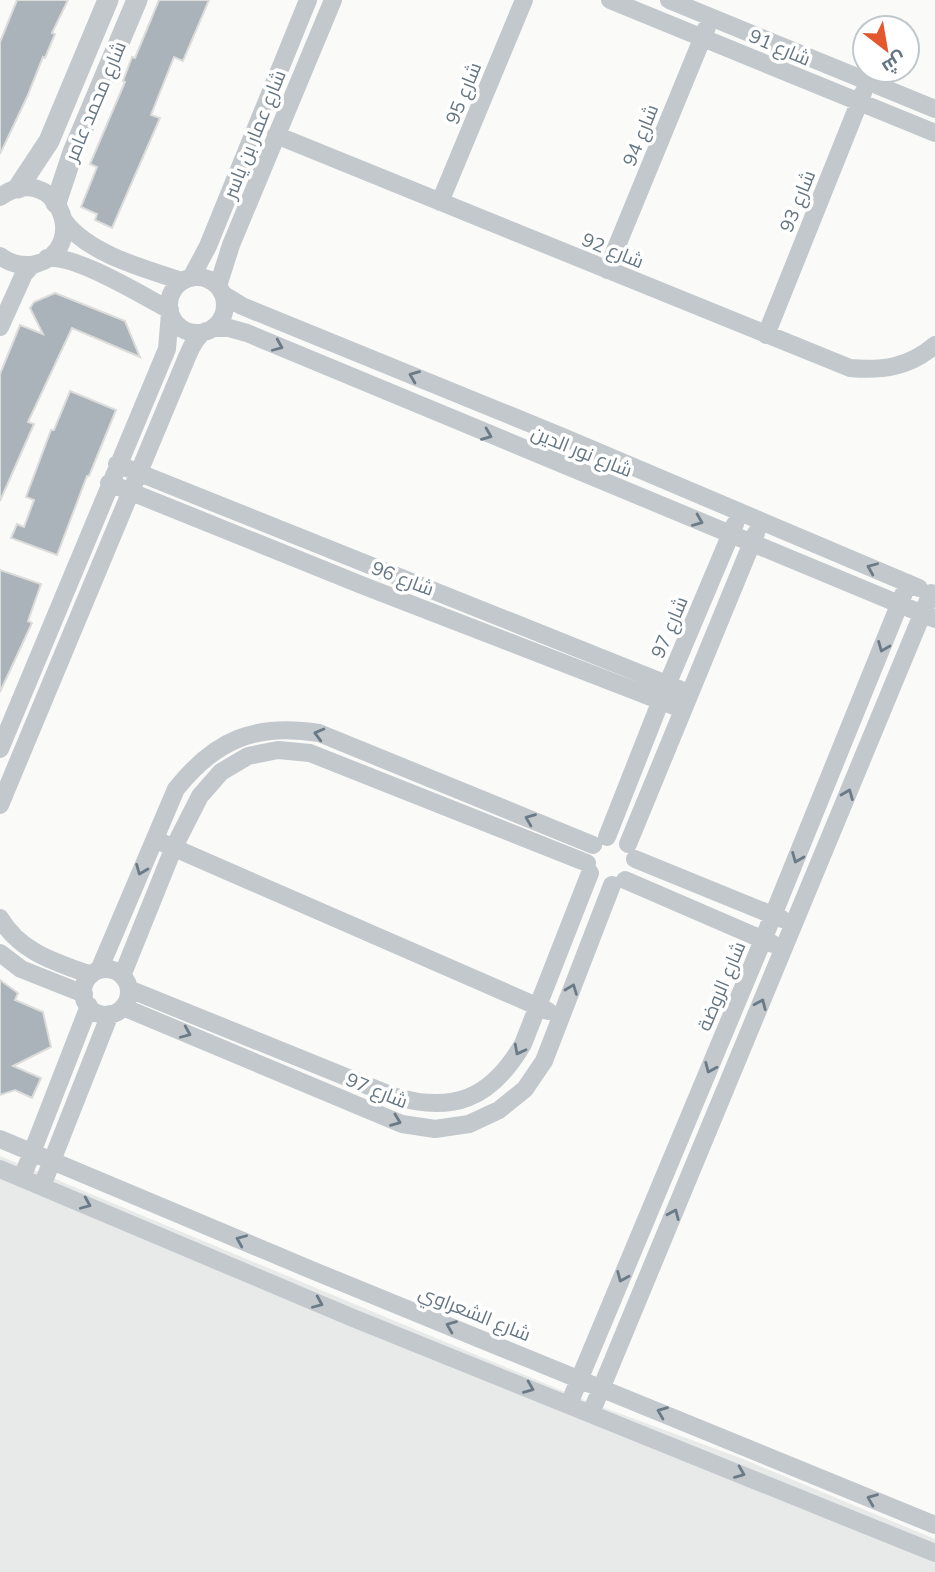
<svg xmlns="http://www.w3.org/2000/svg" width="935" height="1572" viewBox="0 0 935 1572" font-family="Mulish,Cairo,sans-serif">
  <style>
    .built { fill: #e8e9e9 }
    .building { fill: #aab3b9; stroke: #dcdcda; stroke-width: 2 }
    .lines { fill: none; stroke-linecap: round; stroke-linejoin: round }
    .minor { stroke: #c3c8cc; stroke-width: 18 }
    .tertiary { stroke: #c3c8cc; stroke-width: 21 }
    .oneway { stroke: #6a7a87 }
    .labels { text-anchor: middle; dominant-baseline: central; stroke-width: 7; stroke-linejoin: round; paint-order: stroke }
    .street-label { font-size: 19px; fill: #657683; stroke: #fff }
  </style>
  <rect width="100%" height="100%" fill="#fafaf8"/>
  <!-- built -->
  <path class="built" d="M0,1156L594,1404L743,1459L935,1539V1572H0Z"/>
  <!-- building -->
  <path class="building" d="M17,0H68L52,33L55,34L45,58L43,57L27,97L0,154V42Z
    M159,0H209L183,61L174,57L151,115L160,118L112,228L95,220L97,214L81,207L97,167L90,164L125,82L123,81L132,57L135,58Z
    M55,293L125,321L140,357L72,328L28,422L34,424L0,501V374L20,325L43,334L30,308L34,302Z
    M70,391L116,410L89,476H87L57,555L11,538L17,524L24,527L34,500L26,497L51,430H54Z
    M0,570L41,584L28,621L32,623L0,692Z
    M0,980L18,993L15,1000L43,1012L51,1047L13,1066L41,1078L32,1098L15,1090L0,1095Z"/>
  <g class="lines">
    <!-- minor -->
    <path class="minor" d="M610,0L935,133
      M669,0L935,109
      M276,135L850,368C883,371 909,367 935,345
      M0,197C54,158 93,247 36,264C23,267 11,264 0,256
      M440,202L524,0
      M65,222C89,254 145,269 182,281
      M47,258C77,255 141,295 170,310
      M607,270L707,27
      M169 305a28 28 0 1 1 56 0a28 28 0 1 1-56 0Z
      M191,278L208,246L308,0
      M218,286L231,245L333,0
      M224,295L242,306L563,437L919,588
      M0,327L24,274L32,265
      M213,328H229L247,333L935,619
      M766,335L863,93
      M117,464L689,693
      M109,483L364,586L682,709
      M0,749L167,349L170,313
      M0,805L187,357C191,348 196,335 206,331
      M607,837L667,685L735,524
      M163,843L548,1011
      M628,844L756,533
      M635,859L782,919
      M625,880L773,944
      M0,918C20,952 55,962 91,975
      M0,953L21,969L84,994
      M83 992a23 23 0 1 1 46 0a23 23 0 1 1-46 0Z
      M99,970L176,789C216,739 256,723 319,733L593,845
      M122,976L174,847L200,796L221,772L248,756L278,750L310,753L587,863
      M129,989L393,1096C453,1114 491,1099 523,1044L590,873
      M123,1007L402,1124L435,1129L469,1124L499,1110L525,1089L544,1061L612,885
      M0,1139L314,1271L935,1525
      M0,1169L353,1318L935,1553
      M22,1178L89,1006
      M42,1186L110,1014
      M569,1404L763,940L908,583
      M591,1413L931,593"/>
    <!-- tertiary -->
    <path class="tertiary" d="M18,188L49,141L108,0
      M56,203L73,152L137,0"/>
  </g>
  <!-- one-way arrows -->
  <defs><path id="oneway-chevron" d="M-2-3.5L2.5 0L-2 3.5" fill="none" stroke-width="1.6" stroke-linecap="round" stroke-linejoin="round" transform="scale(1.75)"/></defs>
  <g class="oneway">
    <use href="#oneway-chevron" transform="translate(278 346) rotate(23)"/>
    <use href="#oneway-chevron" transform="translate(414 376) rotate(-158)"/>
    <use href="#oneway-chevron" transform="translate(487 435) rotate(22)"/>
    <use href="#oneway-chevron" transform="translate(698 521) rotate(22)"/>
    <use href="#oneway-chevron" transform="translate(872 568) rotate(-157)"/>
    <use href="#oneway-chevron" transform="translate(883 647) rotate(112)"/>
    <use href="#oneway-chevron" transform="translate(319 734) rotate(-165)"/>
    <use href="#oneway-chevron" transform="translate(848 794) rotate(-68)"/>
    <use href="#oneway-chevron" transform="translate(530 819) rotate(-158)"/>
    <use href="#oneway-chevron" transform="translate(797 858) rotate(112)"/>
    <use href="#oneway-chevron" transform="translate(141 870) rotate(112)"/>
    <use href="#oneway-chevron" transform="translate(572 989) rotate(-69)"/>
    <use href="#oneway-chevron" transform="translate(761 1004) rotate(-67)"/>
    <use href="#oneway-chevron" transform="translate(186 1033) rotate(23)"/>
    <use href="#oneway-chevron" transform="translate(519 1050) rotate(118)"/>
    <use href="#oneway-chevron" transform="translate(710 1068) rotate(113)"/>
    <use href="#oneway-chevron" transform="translate(396 1121) rotate(21)"/>
    <use href="#oneway-chevron" transform="translate(86 1204) rotate(23)"/>
    <use href="#oneway-chevron" transform="translate(674 1214) rotate(-67)"/>
    <use href="#oneway-chevron" transform="translate(241 1240) rotate(-157)"/>
    <use href="#oneway-chevron" transform="translate(622 1277) rotate(113)"/>
    <use href="#oneway-chevron" transform="translate(318 1303) rotate(23)"/>
    <use href="#oneway-chevron" transform="translate(451 1326) rotate(-158)"/>
    <use href="#oneway-chevron" transform="translate(529 1388) rotate(22)"/>
    <use href="#oneway-chevron" transform="translate(662 1412) rotate(-158)"/>
    <use href="#oneway-chevron" transform="translate(740 1473) rotate(22)"/>
    <use href="#oneway-chevron" transform="translate(872 1499) rotate(-158)"/>
  </g>
  <g class="labels">
    <!-- street labels -->
    <g class="street-label">
      <text transform="translate(780 47) rotate(23)">شارع 91</text>
      <text transform="translate(463 93) rotate(-68)">شارع 95</text>
      <text transform="translate(95 101) rotate(-67)">شارع محمد عامر</text>
      <text transform="translate(254 134) rotate(-68)">شارع عمار بن ياسر</text>
      <text transform="translate(640 135) rotate(-68)">شارع 94</text>
      <text transform="translate(797 201) rotate(-68)">شارع 93</text>
      <text transform="translate(613 250) rotate(22)">شارع 92</text>
      <text transform="translate(582 451) rotate(22)">شارع نور الدين</text>
      <text transform="translate(403 578) rotate(21)">شارع 96</text>
      <text transform="translate(669 627) rotate(-67)">شارع 97</text>
      <text transform="translate(721 986) rotate(-67)">شارع الروضة</text>
      <text transform="translate(377 1090) rotate(22)">شارع 97</text>
      <text transform="translate(475 1313) rotate(22)">شارع الشعراوي</text>
    </g>
  </g>
  <!-- north arrow -->
  <g transform="translate(886 49) rotate(149)"><circle r="33" fill="#ffffff" stroke="#c1c8cd" stroke-width="2"/>
  <path d="M0-5L12 26L0 18L-12 26Z" fill="#e4572e"/>
  <text y="-10" font-size="19" font-weight="bold" text-anchor="middle" fill="#657683">ش</text>
  </g>
</svg>
